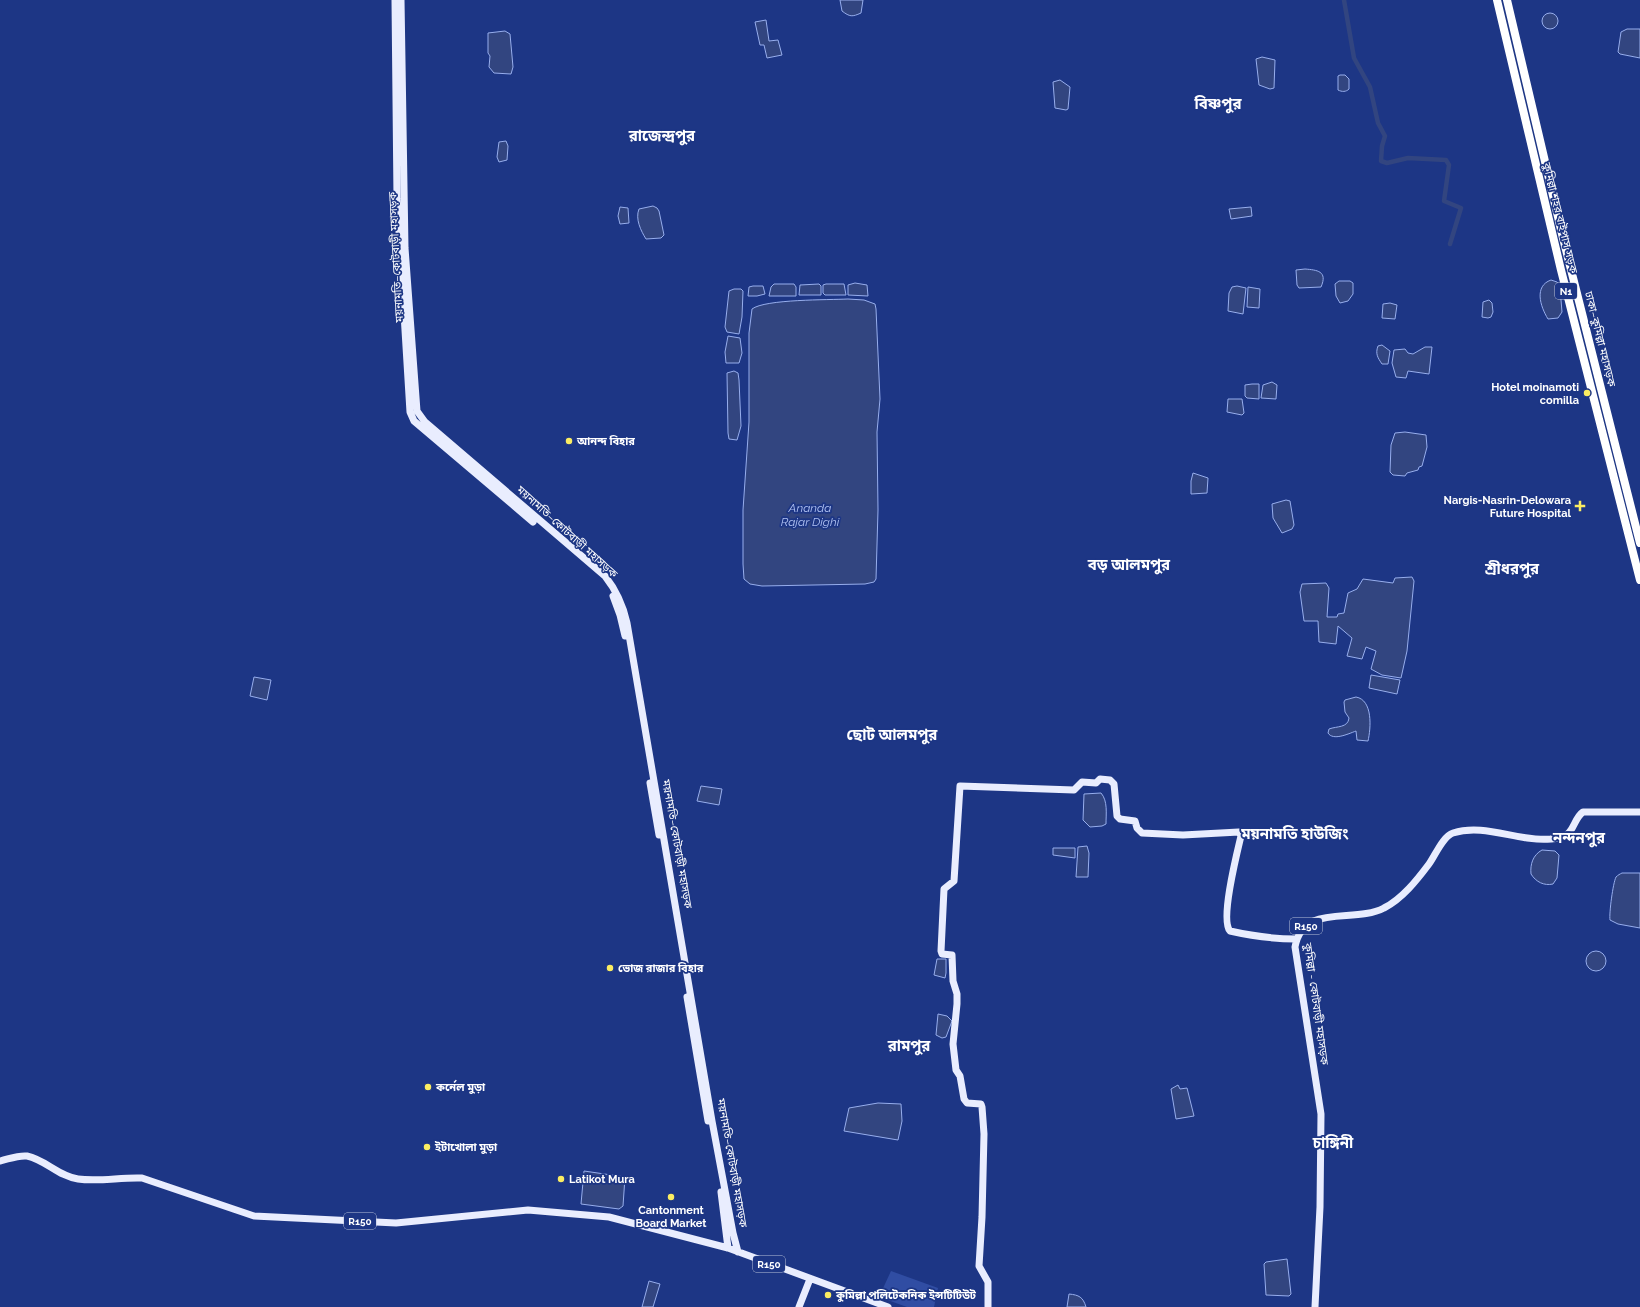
<svg xmlns="http://www.w3.org/2000/svg" width="1640" height="1307" viewBox="0 0 1640 1307" font-family="Raleway,'Noto Sans Bengali',sans-serif">
  <style>
    .green { fill: #304da3 }
    .water { fill: #324580; stroke: #97aeed }
    .lines { fill: none; stroke-linecap: round; stroke-linejoin: round }
    .canal { stroke: #324580; stroke-width: 4.5 }
    .major { stroke: #e9edfe; stroke-width: 7 }
    .highway { stroke: #fff; stroke-width: 8 }
    .poi-dot { fill: #fbed62; stroke: #1d3685; stroke-width: 1.5 }
    .labels { text-anchor: middle; dominant-baseline: central; stroke-width: 3.5; stroke-linejoin: round; paint-order: stroke }
    .shield { fill: #1d3685; stroke: #bbc3da; stroke-width: 1 }
    .shield-label { font-size: 10px; font-weight: bold; fill: #fff }
    .street-label { font-size: 11px; fill: #fff; stroke: #1d3685 }
    .poi-label { font-size: 11px; font-weight: bold; fill: #fff; stroke: #1d3685; text-anchor: start }
    .water-label { font-size: 12px; font-style: italic; fill: #b0c1f2; stroke: #1d3685 }
    .district-label { font-size: 15px; font-weight: bold; fill: #fff; stroke: #1d3685 }
  </style>
  <rect width="100%" height="100%" fill="#1d3685"/>
  <!-- green -->
  <path class="green" d="M891,1271L938,1288L934,1307H907L879,1297Z"/>
  <!-- water -->
  <path class="water" d="M840,0H863L861,13C852,17 850,17 842,11Z
    M1542 21a8 8 0 1 1 16 0a8 8 0 1 1-16 0Z
    M766,20L769,41L778,40L782,55L767,58L764,45H760L755,22Z
    M1627,29H1640V58L1620,54L1618,52L1621,32Z
    M505,31L510,34L513,67L511,74L494,73L489,67L490,56L488,53V33Z
    M1262,57L1275,60L1274,88L1270,89L1259,85L1256,59Z
    M1340,75H1345L1349,79V89C1346,92 1342,92 1338,90V76Z
    M1060,80L1070,87L1068,109L1066,110L1055,108L1053,82Z
    M506,141L508,146L507,160L499,162L497,157L499,142Z
    M653,206L657,208L659,211L664,235L661,238L646,239C641,231 635,219 639,209Z
    M620,207L628,208L629,223L620,224L618,216Z
    M1251,207L1252,216L1231,219L1229,209Z
    M1305,269C1317,270 1328,271 1321,287L1299,288L1297,285L1296,270Z
    M1551,280L1557,282L1560,288L1562,312L1558,318L1548,319C1540,306 1534,286 1551,280Z
    M1339,281H1350L1353,283V294L1348,301L1340,303L1336,296L1335,284Z
    M855,283L867,285L868,296L848,295V285Z
    M774,284H794L796,287V296H769L771,287Z
    M819,284L821,286V295H799L800,285Z
    M826,284H844L846,295H825L823,293V285Z
    M753,286H763L765,294L757,296H748L749,287Z
    M1237,286L1246,288L1243,314L1228,311L1229,293L1232,287Z
    M1248,287L1260,289L1259,308L1247,307Z
    M734,289H741L743,291L742,317L739,334L727,332L725,327L729,291Z
    M848,299L864,300L875,304L876,309L880,399L877,432L878,510L876,579L874,582L865,584L762,586L750,584L744,579L743,564V510L749,422V333L752,309C765,299 829,300 848,299Z
    M1489,300L1492,303L1493,312L1491,317L1488,318L1482,317L1483,302Z
    M1390,303L1397,305L1395,319L1382,318L1383,304Z
    M728,336L740,338L742,353L739,363H726L725,352Z
    M1382,345L1390,351L1388,364H1382C1378,358 1375,354 1378,346Z
    M1425,347H1432L1429,374L1408,371L1406,378L1396,377L1392,363L1394,350L1405,349L1408,353L1413,354Z
    M734,371L738,373L739,380L741,426L737,440L729,439L728,433L727,373Z
    M1272,382L1277,385L1276,399L1261,398L1263,385Z
    M1252,384H1259V399L1247,398L1245,396V385Z
    M1228,399H1242L1244,413L1242,415L1227,412Z
    M1405,432L1426,435L1427,447L1422,466L1419,467L1418,470L1407,473L1405,476L1393,475L1390,472L1391,445L1395,433Z
    M1193,473L1208,478L1207,493L1191,494V481Z
    M1286,500L1290,501L1294,525L1292,529L1282,533L1273,518L1272,504Z
    M1412,577L1414,581L1407,651L1401,678L1382,675L1371,669L1376,651L1366,647L1362,659L1347,656L1352,638L1338,626L1336,644L1319,642L1318,621H1304L1300,592L1302,584L1326,583L1329,588L1327,617H1337L1338,614L1344,613L1348,593L1357,589L1363,579L1393,583L1395,578Z
    M1371,675L1400,680L1397,694L1369,688Z
    M254,677L271,680L267,700L250,696Z
    M1356,697C1373,700 1371,728 1368,741L1357,740L1356,731C1348,734 1333,741 1328,733L1329,729C1337,726 1348,728 1349,718L1345,712L1344,702L1345,700Z
    M701,786L722,789L719,805L697,801Z
    M1101,793C1108,801 1106,814 1106,824L1102,826L1090,827L1083,820L1084,794Z
    M1087,846L1089,853L1088,877H1076L1078,847Z
    M1053,848H1075V858L1053,855Z
    M1542,850L1555,851L1559,855L1557,878L1553,884C1544,886 1536,882 1531,874C1530,864 1533,855 1542,850Z
    M1622,873H1640V928L1618,924L1610,920C1609,913 1613,883 1616,877C1618,875 1620,874 1622,873Z
    M1586 961a10 10 0 1 1 20 0a10 10 0 1 1-20 0Z
    M937,959H946V973L945,978L934,975Z
    M938,1014L947,1016L952,1021L946,1037L942,1038L936,1035Z
    M1178,1085L1180,1089L1187,1088L1194,1116L1176,1119L1171,1089Z
    M878,1103L901,1104L902,1121L898,1140L844,1131L849,1108Z
    M584,1171L625,1177L623,1206L619,1209L581,1204Z
    M1287,1259L1291,1294L1289,1296L1266,1295L1264,1264L1266,1262Z
    M649,1281L660,1284L653,1307H642Z
    M1069,1294C1079,1295 1083,1297 1086,1307H1067Z"/>
  <g class="lines">
    <!-- canal -->
    <path class="canal" d="M1344,0L1354,58L1370,87L1378,123L1385,136L1382,146L1381,161L1387,163L1408,158L1446,160L1449,165L1444,201L1461,208L1450,244"/>
    <!-- major -->
    <path class="major" d="M395,0L397,199L410,412L414,421L533,522
      M401,0L405,248L417,411L425,422L605,576C616,590 623,605 627,623L712,1121L733,1233L738,1252
      M613,596L620,615L625,636
      M650,783L659,835
      M687,997L708,1121
      M0,1161C9,1159 18,1155 27,1156C46,1160 58,1176 78,1179C99,1182 121,1177 142,1178L254,1216L396,1223L528,1210L609,1217L728,1248L888,1307
      M721,1192L728,1248
      M799,1307L810,1279
      M988,1307V1282L979,1266L982,1217L984,1134L982,1107L981,1104L967,1103L964,1099L960,1076L956,1070L953,1044L957,1004V994L953,981L952,955L942,954L941,951L944,889L954,881L960,786L1074,790L1082,782L1096,783L1100,779L1110,780L1114,784L1117,816L1120,819L1135,821L1137,828L1142,833L1183,835L1239,832L1241,836C1237,853 1220,920 1230,931C1252,936 1273,939 1296,939
      M1315,1307L1320,1207L1321,1114L1295,947C1303,902 1354,924 1384,908C1402,899 1417,880 1429,864C1435,856 1443,836 1453,833C1485,823 1518,842 1551,839C1555,838 1560,839 1563,837C1574,833 1574,818 1583,812H1640"/>
    <!-- highway -->
    <path class="highway" d="M1497,0L1561,270L1640,580
      M1507,0L1563,238L1640,543"/>
  </g>
  <!-- markers -->
  <g class="poi-dot">
    <circle cx="1587" cy="393" r="4"/>
    <circle cx="569" cy="441" r="4"/>
    <path d="M1578 500h4v4h4v4h-4v4h-4v-4h-4v-4h4z"/>
    <circle cx="610" cy="968" r="4"/>
    <circle cx="428" cy="1087" r="4"/>
    <circle cx="427" cy="1147" r="4"/>
    <circle cx="561" cy="1179" r="4"/>
    <circle cx="671" cy="1197" r="4"/>
    <circle cx="828" cy="1295" r="4"/>
  </g>
  <g class="labels">
    <!-- shield labels -->
    <g class="shield">
      <rect x="1555" y="283" width="22" height="16" rx="3"/>
      <rect x="1290" y="918" width="32" height="16" rx="3"/>
      <rect x="344" y="1213" width="32" height="16" rx="3"/>
      <rect x="753" y="1256" width="32" height="16" rx="3"/>
    </g>
    <g class="shield-label">
      <text x="1566" y="291">N1</text>
      <text x="1306" y="926">R150</text>
      <text x="360" y="1221">R150</text>
      <text x="769" y="1264">R150</text>
    </g>
    <!-- street labels -->
    <g class="street-label">
      <text transform="translate(1560 218) rotate(76)">কুমিল্লা শহর বাইপাস সড়ক</text>
      <text transform="translate(396 257) rotate(-93)">ময়নামতি–কোটবাড়ী মহাসড়ক</text>
      <text transform="translate(1600 339) rotate(76)">ঢাকা–কুমিল্লা মহাসড়ক</text>
      <text transform="translate(567 532) rotate(42)">ময়নামতি–কোটবাড়ী মহাসড়ক</text>
      <text transform="translate(677 844) rotate(80)">ময়নামতি–কোটবাড়ী মহাসড়ক</text>
      <text transform="translate(1316 1004) rotate(82)">কুমিল্লা - কোটবাড়ী মহাসড়ক</text>
      <text transform="translate(732 1163) rotate(80)">ময়নামতি–কোটবাড়ী মহাসড়ক</text>
    </g>
    <!-- poi labels -->
    <g class="poi-label">
      <text x="1579" y="387" text-anchor="end">Hotel moinamoti<tspan x="1579" dy="13">comilla</tspan></text>
      <text x="577" y="441">আনন্দ বিহার</text>
      <text x="1571" y="500" text-anchor="end">Nargis-Nasrin-Delowara<tspan x="1571" dy="13">Future Hospital</tspan></text>
      <text x="618" y="968">ভোজ রাজার বিহার</text>
      <text x="436" y="1087">কর্নেল মুড়া</text>
      <text x="435" y="1147">ইটাখোলা মুড়া</text>
      <text x="569" y="1179">Latikot Mura</text>
      <text x="671" y="1210" text-anchor="middle">Cantonment<tspan x="671" dy="13">Board Market</tspan></text>
      <text x="836" y="1295">কুমিল্লা পলিটেকনিক ইন্সটিটিউট</text>
    </g>
    <!-- water labels -->
    <g class="water-label">
      <text x="810" y="508">Ananda<tspan x="810" dy="14">Rajar Dighi</tspan></text>
    </g>
    <!-- district labels -->
    <g class="district-label">
      <text x="1218" y="104">বিষ্ণপুর</text>
      <text x="662" y="136">রাজেন্দ্রপুর</text>
      <text x="1129" y="565">বড় আলমপুর</text>
      <text x="1512" y="569">শ্রীধরপুর</text>
      <text x="892" y="735">ছোট আলমপুর</text>
      <text x="1295" y="834">ময়নামতি হাউজিং</text>
      <text x="1579" y="838">নন্দনপুর</text>
      <text x="909" y="1046">রামপুর</text>
      <text x="1333" y="1143">চাঙ্গিনী</text>
    </g>
  </g>
</svg>
